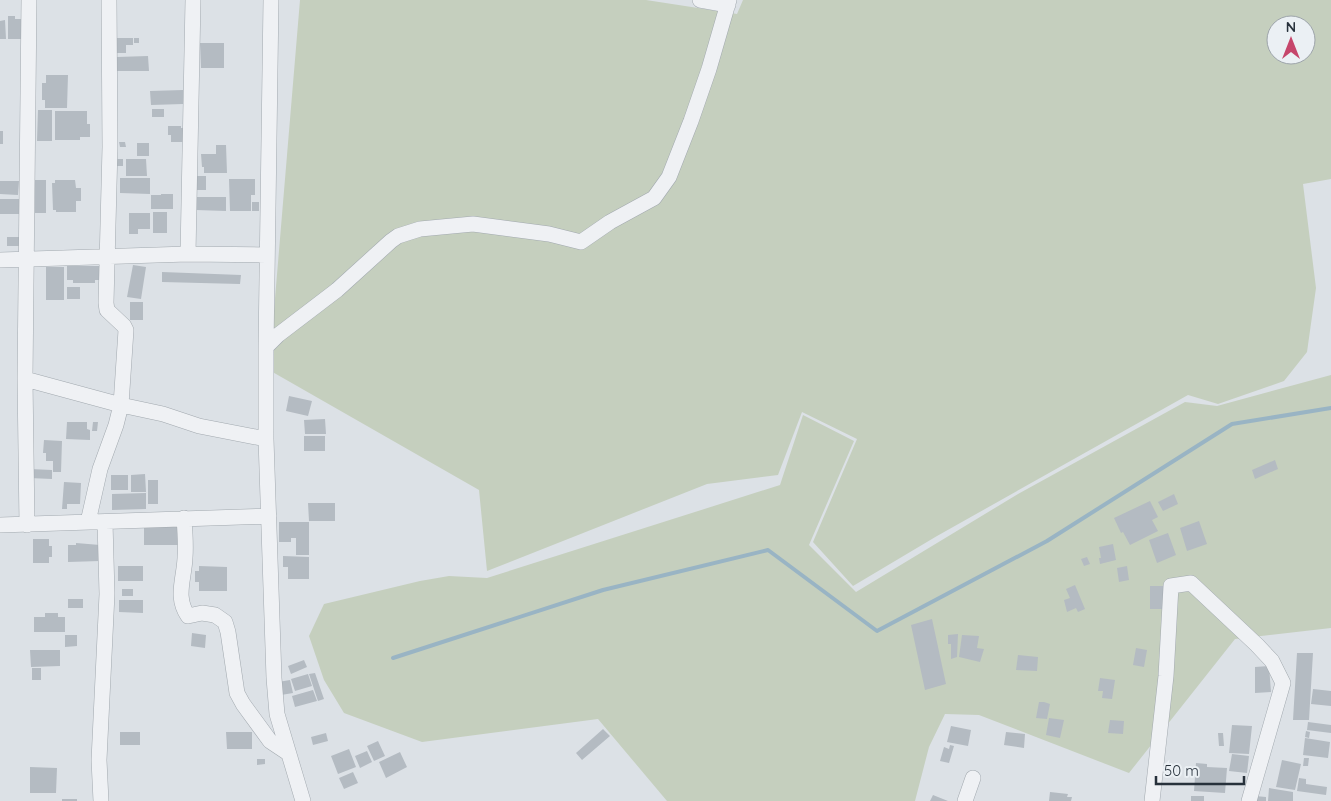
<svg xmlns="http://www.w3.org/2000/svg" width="1331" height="801" viewBox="0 0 1331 801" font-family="Quicksand,sans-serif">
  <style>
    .green { fill: #c5cfbe; fill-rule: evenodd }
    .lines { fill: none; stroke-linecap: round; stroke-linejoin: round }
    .stream { stroke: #99b4c4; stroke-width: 4 }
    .building { fill: #b4bbc2 }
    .minor-casing { stroke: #a2a9af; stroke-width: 16 }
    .minor { stroke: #eff1f4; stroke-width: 15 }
  </style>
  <rect width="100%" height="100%" fill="#dce1e6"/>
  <!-- green -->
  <path class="green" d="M300,0H646L737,14L743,0H1331V179L1303,184L1316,288L1307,352L1284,381L1218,404L1188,395L937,536L853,586L813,542L857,439L802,412L778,475L707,484L487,571L479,490L269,370ZM1276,25H1306V55H1276Z
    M1331,375V628L1235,639L1129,773L979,715L945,714L929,747L915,801H667L598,719L422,742L344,713L324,680L309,636L324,604L420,581L449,576L487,578L780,485L803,415L854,441L809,545L856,592L1018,494L1185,402L1217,406Z"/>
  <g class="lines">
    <!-- stream -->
    <path class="stream" d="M393,658L603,590L768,550L877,631L1047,541L1232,424L1331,408"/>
  </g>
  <!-- building -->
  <path class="building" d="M8,16H15V19H22V39H8Z
    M5,20L6,39H0V21Z
    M112,38H133V45H126V53H112Z
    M134,38H139V43H134Z
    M200,43H224V68H201Z
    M148,56L149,71H117V57Z
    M46,75H68L67,108H45V100H42V83H46Z
    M183,90V104L151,105L150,91Z
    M152,109H164V117H152Z
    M38,110H52V141H37Z
    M55,111H87V124H90V137H80V140H55Z
    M168,126H181V128H186V142H171V135H168Z
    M0,131H3V144H0Z
    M119,142H125L126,147H120Z
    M137,143H149V156H137Z
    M216,145H226L227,173H204V167H202L201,154H216Z
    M115,159H123V166H115Z
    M126,159H146L147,176H126Z
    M193,176H206V190H193Z
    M120,178H150V194L120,193Z
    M229,179H255V195H251V211H230Z
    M35,180H46V213H35Z
    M55,180H75L76,188H81V201H76V212H56V210H53L52,183H55Z
    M0,181H19L18,195L0,194Z
    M161,194H173V209H151V195H161Z
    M196,197H226V211L196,210Z
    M0,199H22V214H0Z
    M252,202H259V211H252Z
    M153,212H167V233H153Z
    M129,213H150V229H138V234H129Z
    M7,237H21V246H7Z
    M133,265L146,267L141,299L127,297Z
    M67,266H100V280H95V283H73V280H67Z
    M46,267H64V300H46Z
    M162,272L241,275L240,284L162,282Z
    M67,287H80V299H67Z
    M130,302H143V320H130Z
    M289,396L312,401L308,416L286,411Z
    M325,419L326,434H305L304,420Z
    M67,422H87V429L90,430V440L66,439Z
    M93,422H98L97,431H92Z
    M304,436H325V451H304Z
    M44,440L62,441L61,472H53V461H46V453H43Z
    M1275,460L1278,469L1255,479L1252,470Z
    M30,469L52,470V479L29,478Z
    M145,474L146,492H131V475Z
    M111,475H128V490H111Z
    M148,480H158V504H148Z
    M64,482L81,483L80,504H67V509H62Z
    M146,493V509L112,510V494Z
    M1174,494L1178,504L1163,511L1158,502Z
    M1150,501L1158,517L1152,520L1158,531L1130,545L1123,532L1121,533L1114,518Z
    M308,503H335V521H309Z
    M1199,521L1207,544L1187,551L1180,528Z
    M279,522H309V555H296V538H291V542H279Z
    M144,524H179V545H144Z
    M1168,533L1176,555L1157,563L1149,540Z
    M33,539H49V546H52V557H49V563H33Z
    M76,543L100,545V561L68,562V545H76Z
    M1113,544L1116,560L1100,564L1099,558H1101L1099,547Z
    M283,556L309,557V579H288V567H283Z
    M1087,557L1090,564L1084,566L1081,559Z
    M118,566H143V581H118Z
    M199,566L227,567V591H199V582H195V571H199Z
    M1127,566L1129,580L1119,582L1117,568Z
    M1075,585L1085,609L1078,612L1076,608L1067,612L1064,600L1070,598L1066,589Z
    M1150,586H1166V609H1150Z
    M122,589H133V596H122Z
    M68,599H83V608H68Z
    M119,600H143V613L119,612Z
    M45,613H58V617H65V632H34V617H45Z
    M932,619L946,684L925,690L911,625Z
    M192,633L206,635L205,648L191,646Z
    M958,634L957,657L951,659V644H948V635Z
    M65,635H77V646L65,647Z
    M962,635L979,636L977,648L984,649L980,662L959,657Z
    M1136,648L1147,650L1144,667L1133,665Z
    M30,650H60V666L31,667Z
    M1297,653H1313L1309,720H1293Z
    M1018,655L1038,657L1037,671L1016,670Z
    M304,660L307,667L291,674L288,666Z
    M1269,666L1271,692L1255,693V667Z
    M32,668H41V680H32Z
    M315,673L324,699L318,701L309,674Z
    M308,674L312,686L295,691L291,679Z
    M1100,678L1115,680L1112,699L1102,698L1103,691H1098Z
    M290,680L293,693L281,695L278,682Z
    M1313,689L1331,691V706L1311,704Z
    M313,690L317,701L295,707L292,696Z
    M1039,702H1044L1050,704L1047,719L1036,718Z
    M1049,718L1064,720L1060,738L1046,735Z
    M1110,720L1124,721L1123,734L1108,733Z
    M1308,722L1331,725V733L1307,730Z
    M1232,725L1252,726L1249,754L1229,753Z
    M951,726L971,730L968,746L947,742Z
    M603,729L610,736L582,760L576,753Z
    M1306,731L1310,732L1309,738L1305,737Z
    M120,732H140V745H120Z
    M226,732H252V749H227Z
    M1006,732L1025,734L1024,748L1004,745Z
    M326,733L328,741L313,745L311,737Z
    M1218,733H1223L1224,746H1219Z
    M1305,738L1330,742L1328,758L1303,755Z
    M378,741L385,756L374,761L367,746Z
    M950,745L954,746L949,763L940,761L944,747L949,749Z
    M349,749L356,767L338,774L331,756Z
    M367,751L372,762L360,768L355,756Z
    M400,752L407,767L386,778L379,762Z
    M1232,754L1249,756L1247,773L1229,771Z
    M1304,758H1309L1308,766H1303Z
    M257,759H265V764L257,765Z
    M1282,760L1301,764L1295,790L1276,787Z
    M1196,763L1207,764V767L1227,768L1225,793L1194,791Z
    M30,767L57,768L56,793H30Z
    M353,772L358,783L344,789L339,778Z
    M1299,778L1306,779V784L1327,787L1326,795L1297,791Z
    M1269,788L1293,792V801H1268Z
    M1050,792L1068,794L1067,797H1072L1071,801H1049Z
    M933,795L948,801H930Z
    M1191,796H1204V801H1191Z
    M1255,796L1266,797V801H1254Z
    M62,799H77V801H62Z"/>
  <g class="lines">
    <defs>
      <path id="minor" d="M271,0L266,347V439L274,678L277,714L303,801
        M700,0L728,5
        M188,254L193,0
        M0,260L188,254L266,255
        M266,347L278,335L337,290L391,241L398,236L420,229L473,224L549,234L581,242L610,222L654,198L669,177L691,121L709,69L729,0
        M25,379L121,405L163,414L199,426L266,439
        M184,518C185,531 186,545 185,558C184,580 175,597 188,616L202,613L215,615L225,622L228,632L237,693L243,704L270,741L288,753
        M88,522L100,469L116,425L121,405L126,330L124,326L107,310L106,303L110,147L109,0
        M0,525L269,516
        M27,525L25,379L29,0
        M101,801L99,760L107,594L105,522
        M965,801L973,778
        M1152,801L1166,676L1171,586L1191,583L1257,645L1272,661L1283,683L1249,801"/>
    </defs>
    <!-- minor casing -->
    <use href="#minor" class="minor-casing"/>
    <!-- minor -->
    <use href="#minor" class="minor"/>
  </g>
  <!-- north arrow -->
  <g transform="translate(1291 40)"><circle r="24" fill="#ebf0f4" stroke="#9da4aa"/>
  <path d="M0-4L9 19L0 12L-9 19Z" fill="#c6466b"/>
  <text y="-8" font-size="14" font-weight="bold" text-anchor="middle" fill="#27313b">N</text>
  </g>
  <!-- scale -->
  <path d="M1156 776v8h88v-8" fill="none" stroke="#27313b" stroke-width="2.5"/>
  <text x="1164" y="776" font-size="15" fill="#27313b" stroke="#ebf0f4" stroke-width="4" paint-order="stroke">50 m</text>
</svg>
